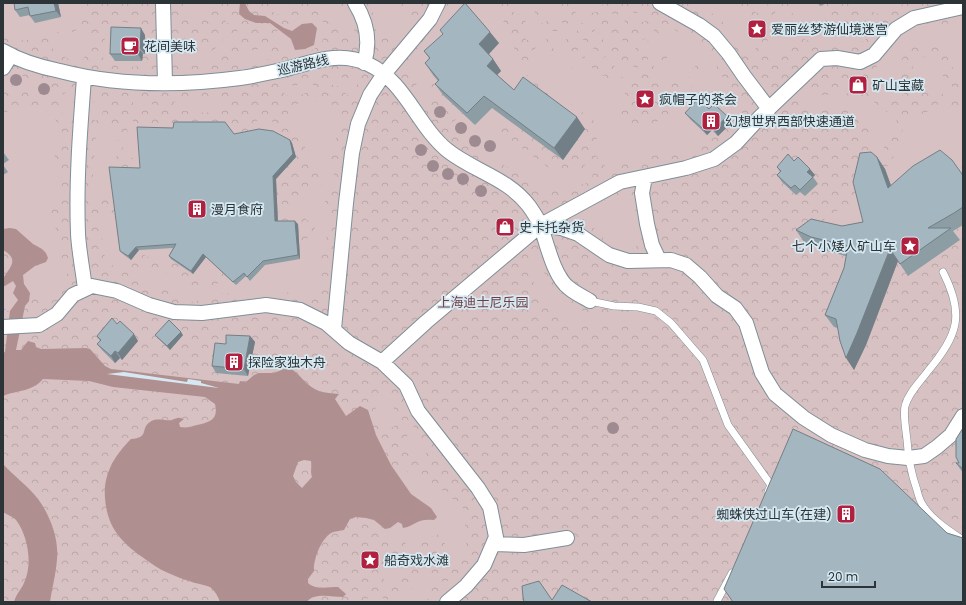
<svg xmlns="http://www.w3.org/2000/svg" width="966" height="605" viewBox="0 0 966 605" font-family="Poppins,'Noto Sans SC',sans-serif">
  <style>
    .park { fill: url(#park-crowns) }
    .garden { fill: #d8c1c2 }
    .water { fill: #b08f90; fill-rule: evenodd }
    .pier { fill: #d6e9f2 }
    .lines { fill: none; stroke-linecap: round; stroke-linejoin: round }
    .lane-casing { stroke: #7e8f98; stroke-width: 8 }
    .street-casing { stroke: #7e8f98; stroke-width: 16 }
    .lane { stroke: #fff; stroke-width: 7 }
    .street { stroke: #fff; stroke-width: 14 }
    .tree { fill: #9e8b91 }
    .wall { fill: #8d9da4 }
    .shaded-wall { fill: #737f86 }
    .building { fill: #a4b6bf; stroke: #737f86 }
    .labels { text-anchor: middle; dominant-baseline: central; stroke-width: 3.5; stroke-linejoin: round; paint-order: stroke }
    .poi-label { font-size: 13px; fill: #2c3437; stroke: #d6e9f2; text-anchor: start }
    .street-label { font-size: 13px; fill: #2c3437; stroke: #d6e9f2 }
    .park-label { font-size: 13px; fill: #703e42; stroke: #d6e9f2 }
  </style>
  <defs>
    <pattern id="park-crowns" width="20" height="18" patternUnits="userSpaceOnUse"><rect width="20" height="18" fill="#d8c1c2"/><path d="M2 6a3 3 0 1 1 6 0M12 15a3 3 0 1 1 6 0" fill="none" stroke="#baa6a7"/></pattern>
  </defs>
  <rect width="100%" height="100%" fill="#d6e9f2"/>
  <!-- park -->
  <path class="park" d="M3,3H963V602H3Z"/>
  <!-- garden -->
  <path class="garden" d="M5,3H85C92,29 34,40 16,41L4,28L3,12Z
    M184,3H208L210,11L202,15L185,19Z
    M268,3H288L289,11L287,15L282,16L274,13Z
    M317,3H338C348,12 354,21 355,35L339,39L338,24L326,8Z
    M368,3H394L403,8L406,3H415L406,17L412,23L403,32L405,35L401,41L385,38L376,33C376,22 375,12 368,3Z
    M449,3H502L500,15L514,41V47L516,55L522,63L523,72L535,83L499,131L557,174L560,171L563,173L573,163L581,170L588,161L590,162L594,172L590,181L585,184L573,186H545L537,190L535,183L498,162L484,158L450,133L447,125L464,115L475,125L509,90L438,70L425,82L435,91L430,97L429,104L425,108L414,78L413,72L406,68L414,53L445,12Z
    M513,3H533V8L555,60L573,76L585,70L596,79L605,75L607,79L625,85L626,91L620,103L618,118L646,128L652,123L668,118L673,102L670,91L676,88L686,92L692,87L693,72L698,71L705,74L719,73L749,105L729,120L690,119L707,135L696,151C679,152 635,156 622,165C618,167 615,171 612,174L589,148L597,141L594,121L529,73L528,68L535,64L531,51L536,48L533,40H526L521,25L526,24L524,14L514,15Z
    M535,3H559L557,7L562,12L559,15H552L546,22L549,31H558C560,38 558,60 573,53C577,52 578,49 581,48L585,51H581L579,53L580,57L584,59V66L583,68L574,70L557,57L537,11Z
    M578,3H604L597,12L577,16L575,11L579,7Z
    M690,3H734L742,11L749,13L752,18L761,22C774,18 777,17 775,3H781L783,15L793,23L792,26H788L776,24C762,31 760,45 750,56L724,23L709,11Z
    M749,3H767L768,10L762,15L755,12L748,4Z
    M788,3H819L826,24L833,33H846L870,19L878,18L881,22L880,28C875,32 869,38 863,41C855,45 832,46 823,46C814,45 806,37 796,39C786,42 783,51 774,55C763,46 765,40 776,32L791,33L798,32L803,22C796,12 792,19 788,3Z
    M863,3H920C914,7 910,3 904,4C896,6 890,11 884,15C873,14 869,7 858,13L855,6Z
    M626,6L631,8V11L636,14L643,9L661,23L700,43L713,55L717,67C710,72 704,69 697,65C689,70 687,76 688,86L684,85L682,80L678,79L662,90L665,81L661,79L657,83L647,84L646,81L653,73L655,68L652,64L647,61L648,58L659,63L667,59C668,52 665,49 662,43C660,39 661,41 661,37C661,28 654,24 646,21L636,24L632,29H629L627,26L630,17L628,13L624,9Z
    M608,11L615,15L613,17L607,16L602,19L598,33C591,36 586,36 581,31V28L590,32H594C600,24 595,15 608,11Z
    M307,12C312,17 323,17 325,25C330,40 312,54 299,54C292,54 286,51 281,49L277,43L271,37L274,32L289,26L303,14Z
    M223,13L231,19L238,18C250,50 205,73 179,64L177,60L180,56C198,55 216,56 224,37L235,39L237,33L238,26L231,23H226Z
    M619,13H622L625,22L621,25L609,28L606,34L610,42L607,44L604,42L602,36L606,25L611,22H619L621,17L617,15Z
    M557,19C566,28 575,22 586,19L592,26L591,27L588,28L584,23H581C577,28 576,31 578,37C586,41 594,43 594,52L580,42C573,47 568,51 561,42L564,37L566,35L569,36L570,38L566,39L567,44H571L577,40L573,34L565,28L561,29L552,25Z
    M958,20L963,22V82L959,81L946,54L932,42H920L905,54L900,62L896,76L901,84L907,90L901,97L894,94L887,103L866,88C877,66 889,36 916,29C930,25 944,26 958,20Z
    M121,22H125L129,23L131,28L115,61H142L139,66L133,67L105,64C101,56 103,39 108,32C110,27 117,24 121,22Z
    M81,28L90,33L94,38L88,53L81,61L70,60L53,50V46L59,38Z
    M651,28C661,36 656,37 657,47L661,52V54C655,56 650,50 642,52L641,56L642,59L641,62H636L639,51L653,46L654,36L649,31Z
    M616,32C619,38 624,41 628,47L626,51L621,58L624,67L620,72L615,68L613,62L606,59L598,64L592,60L590,61L591,67L597,71L607,65C613,70 616,78 625,73L637,78H640L642,82L635,83L624,77H616L607,70L596,74L588,66L584,55C597,58 612,60 622,50L623,47L614,39L610,33Z
    M647,38L649,40L646,43C636,43 632,53 630,61C632,69 638,68 644,66L647,68L643,74C619,71 631,58 631,45Z
    M268,48L270,59L240,64L238,52Z
    M928,56L935,60L947,84L963,91V104L926,86L913,77C911,63 915,59 928,56Z
    M9,72L17,74L50,86V92L48,97H44C35,94 8,88 5,80C4,77 4,76 5,73Z
    M338,77L358,79L356,90L352,99L338,86L328,84V79Z
    M310,78L315,89L301,95L290,97L282,92L288,84L295,86Z
    M812,87L820,95H830L845,88L847,95L865,103L870,99L887,112L894,105L899,109L896,123L887,135L880,164L869,153L872,137L863,115L847,107L830,108L814,111L805,107L798,96L803,92Z
    M68,92L76,107L71,117L63,116L58,101L61,95Z
    M133,97L149,100L154,106L151,110C139,110 132,112 133,97Z
    M221,98L226,102C224,105 223,108 220,110C210,115 188,112 177,109L174,102L188,99Z
    M97,100L106,101V108L96,121L92,119L91,104Z
    M325,100L337,108L346,120L329,151L328,157L335,178L329,196L324,203C332,224 332,231 319,250L321,259V288L311,296H296L290,292L282,294L246,295L224,293L193,302L181,298L173,292L146,285L135,280L131,271L143,265L167,273L201,291L230,278L236,285L246,276L250,280L265,265L300,259L299,245L313,234L315,227L300,214L284,213L287,207L302,198L308,189L322,186L323,171L316,163L310,166L308,154L303,143L298,134L290,129L286,118L292,105Z
    M940,104L945,105L963,114V157L891,186L885,169C899,156 898,129 910,119C914,116 922,114 927,112C932,110 935,105 940,104Z
    M16,106L45,109L62,127V138L52,149L55,157L57,173L65,194L52,205L43,214L55,226L58,236L62,260L73,267L61,281L62,296L48,303L38,302L36,294L30,293L24,284L23,275L35,266L41,265L42,249L33,244L10,228L3,229V175L8,172L3,164L8,160L3,152V115Z
    M125,114C143,124 140,143 141,161L130,157L122,150L128,137L127,127L117,119Z
    M265,119L272,121L276,127L275,134L251,130L248,126L255,121Z
    M106,125L121,133L120,139L112,144L117,158L111,170L115,198L91,200L96,135Z
    M624,194L634,204L636,214L640,237L636,247L626,252L614,248L607,242L594,228L585,221L581,213L591,205Z
    M863,199L869,225L825,226L824,215C833,215 837,213 841,204C850,206 856,204 863,199Z
    M109,216L118,220L131,260L127,265L118,269L106,261L103,249L102,235L95,225L99,217Z
    M178,247L171,259C159,261 147,260 139,250Z
    M208,253L222,272L209,279H192L193,274Z
    M537,258C554,293 562,311 603,314C609,315 616,316 622,316C626,316 630,313 634,313C645,311 654,318 662,323V332L647,324L604,323L601,333H595V325H584L569,322L552,308L536,288L526,262Z
    M13,281L16,286L18,300L10,311H7L4,307H3V287Z
    M379,393C391,398 394,408 398,419L395,426L383,432L375,406L368,402L374,395Z
    M410,422C420,435 426,438 426,455L422,460L411,451L407,437Z
    M391,465H399L411,475L435,484L463,508L467,542L460,554L456,558L449,557L447,547L439,534L421,541C418,553 418,569 406,577C401,580 394,582 388,584L382,577L384,562L399,558L407,540L390,543L383,541L382,528H390L398,522L402,524L403,528L408,527L421,520H434L411,494Z
    M424,578L438,582L446,581H452L450,586L439,589L434,584L429,590L431,596L424,602H364L368,598L381,592L384,601L399,594L413,589V583Z"/>
  <!-- water -->
  <path class="water" d="M240,3H245L249,11L254,15L265,16L284,28L292,31L302,24L312,23L317,28L314,45L305,49L295,50L291,39L270,23H256L245,19L239,14Z
    M10,228L16,229L33,244L42,249L46,253L48,258L46,262L35,266L23,275L24,284L30,293L29,301L25,306L16,350H21L28,341L35,343L36,347L41,349L86,348L90,349L105,366L111,369L239,384L240,381L246,382L254,375L259,373H274L289,367C300,374 307,387 319,391C325,393 332,393 339,394L335,399L346,416L360,406L368,410L376,435L391,465L411,494L431,508L437,517L434,520C416,518 417,525 403,528L402,524L398,522L390,528L385,529L374,520L366,518L356,517L350,519L344,530C340,531 335,531 331,533C321,539 313,560 314,571L308,579V583C315,590 328,587 338,587L346,594L343,597C333,597 313,592 307,602H220C218,596 215,591 210,587C205,585 200,584 195,583C185,580 175,576 166,572C159,569 152,564 145,559C122,543 107,528 105,498C103,474 115,455 131,439C150,438 140,428 150,422C156,417 165,421 172,420C174,419 176,418 178,418C179,417 183,419 184,419L179,423L180,427C187,428 190,427 197,425C209,422 219,420 215,404L205,397L113,387L89,381L43,379C32,392 17,390 3,396V353L5,352L10,311L18,300L13,293L16,286L13,281L3,287C3,284 2,280 4,277C11,266 19,259 3,250V229ZM304,460L311,461C312,467 310,471 312,477L302,488L296,482L293,476L298,462Z
    M3,464C13,475 29,487 38,499C50,515 59,539 57,559C56,574 52,588 50,602H14C16,594 21,590 24,583C33,564 28,536 16,520C14,517 7,515 3,512Z"/>
  <!-- pier -->
  <path class="pier" d="M124,372L187,382L188,379L201,381V383L219,388L107,374Z"/>
  <g class="lines">
    <defs>
      <path id="lane" d="M943,272C965,315 958,335 928,371C920,382 909,392 905,406C903,414 906,431 907,440C908,457 911,473 917,490C918,494 919,498 921,502C929,518 948,530 963,540
        M590,301L614,306L638,307L656,311L671,323L703,360L728,425L771,485L768,492
        M718,602L717,601L732,573"/>
      <path id="street" d="M163,3L165,83
        M355,3C367,22 371,41 364,63
        M660,3L699,25L714,36L729,54L744,76L769,109
        M3,51C20,61 40,67 60,71C118,86 180,86 240,78C254,76 268,73 282,70C312,63 338,50 368,64C405,81 417,125 447,150C473,171 508,178 529,206C533,212 539,220 541,227C547,244 554,277 569,288C575,293 583,297 590,301
        M3,68L11,55
        M84,78C80,130 76,182 78,234C79,252 83,271 85,289
        M645,177L642,193L647,224L652,245L659,260
        M541,225L561,228L578,234L609,255L628,261L671,260L686,265L700,277L717,296L735,308L746,323L762,373L775,394L804,418L831,435L865,450L888,456L908,458L924,456L937,447L951,435L963,416
        M3,327L39,325L57,314L73,295L92,286L117,291L149,305L174,312L202,313L266,305L300,310L326,323L349,343L382,362L406,385L418,411L478,488L490,507L496,537L484,565L466,586L447,602
        M334,329L346,203L352,153L358,124L370,95L384,74L430,19L438,3
        M382,362L426,322L541,225L620,182L686,168L714,159L736,143L760,117L821,59L837,58L860,62L874,55L896,29L914,18L963,7
        M493,544L524,545L567,538"/>
    </defs>
    <!-- lane casing -->
    <use href="#lane" class="lane-casing"/>
    <!-- street casing -->
    <use href="#street" class="street-casing"/>
    <!-- lane -->
    <use href="#lane" class="lane"/>
    <!-- street -->
    <use href="#street" class="street"/>
  </g>
  <!-- trees -->
  <g class="tree">
    <circle cx="16" cy="80" r="6"/>
    <circle cx="44" cy="89" r="6"/>
    <circle cx="440" cy="112" r="6"/>
    <circle cx="461" cy="128" r="6"/>
    <circle cx="475" cy="141" r="6"/>
    <circle cx="490" cy="146" r="6"/>
    <circle cx="421" cy="150" r="6"/>
    <circle cx="433" cy="166" r="6"/>
    <circle cx="448" cy="174" r="6"/>
    <circle cx="463" cy="179" r="6"/>
    <circle cx="481" cy="191" r="6"/>
    <circle cx="613" cy="428" r="6"/>
  </g>
  <!-- wall -->
  <path class="wall" d="M14,3H58L61,17L35,23L30,16V15L20,17L15,10Z
    M818,3H827L820,6Z
    M145,35V54H143L142,61H115L110,54Z
    M499,43L489,54L493,59L501,71L497,75L514,90L585,129L563,160L492,108L475,125L443,95L435,84L438,81L433,75L425,63L429,58L424,51Z
    M709,109L731,123L718,136L712,130L707,135L690,119L685,113Z
    M234,134L290,140L292,143L296,157L276,179L278,221L298,224L300,259L265,265L250,281L246,276L236,285L206,257L193,274L171,259L169,256L173,248L139,250L131,260L123,254L120,251L140,168Z
    M3,152L9,160L3,164Z
    M877,157L885,169L891,185L963,175V225L953,231L960,240L908,276L898,261L866,345L854,370L838,328L834,327L825,315L844,268L846,256L820,249L804,242L796,230L842,226L863,222Z
    M794,161L815,175L813,177L818,184L805,196L800,192L796,195L782,182L777,175L780,172L777,167Z
    M3,165L8,172L3,175Z
    M117,324L138,341L122,360L120,358L115,363L102,350L97,344L100,341L97,336Z
    M155,335H183L170,350Z
    M250,336L255,342L248,376L216,373L212,366L226,344Z
    M963,428V473L956,463H959Z"/>
  <!-- shaded-wall -->
  <path class="shaded-wall" d="M54,3H58L61,17L56,11Z
    M141,28L145,35V54L140,48Z
    M490,32L499,43L487,56L479,44Z
    M138,48L143,54L142,61L138,54Z
    M493,59L501,71L495,77L487,66Z
    M727,116L731,123L718,136L714,130Z
    M577,117L585,129L563,160L554,148Z
    M707,123L712,130L707,135L702,128Z
    M290,140L292,143L296,157L276,179L278,225L275,221L273,176Z
    M877,157L885,169L896,200L888,188Z
    M810,169L815,175L813,177L807,172Z
    M295,221L298,224L300,259L298,255Z
    M136,247L139,250L131,260L128,256Z
    M890,249L898,261L866,345L854,370L846,358Z
    M203,254L206,257L193,274L191,271Z
    M181,332L183,335L170,350L167,346Z
    M134,334L138,341L122,360L118,353Z
    M250,336L255,342L248,376L244,369Z
    M115,351L120,358L115,363L111,356Z"/>
  <!-- building -->
  <path class="building" d="M14,3H54L56,11L30,16L28,7L15,10Z
    M465,3L490,32L479,44L493,59L487,66L514,90L523,77L577,117L554,148L484,96L467,113L435,84L439,80L425,63L430,58L424,51L443,34L440,30Z
    M111,27L141,28L140,48H138V54H110Z
    M698,99L709,109L714,104L727,116L714,130L707,123L702,128L685,113Z
    M174,122H225L234,134L259,129L273,131L290,140L293,154L273,176L275,221H295L298,255L263,261L247,277L244,273L233,282L203,254L191,271L169,256L176,244L136,247L128,256L120,251L109,167L140,168L137,127L173,128Z
    M940,150L952,160L962,174L963,177V207L954,213L928,228H951L900,264L890,249L857,333L846,358L840,341L836,319L825,315L844,268L848,246L811,237L796,230L811,219L842,226L863,222L853,182L860,153L871,152L877,157L888,188L913,166Z
    M788,154L794,161L798,157L810,169L807,172L813,177L800,190L795,185L791,188L777,175L781,171L777,167Z
    M112,318L117,324L120,321L134,334L118,353L115,351L111,356L97,344L101,340L97,336Z
    M169,320L181,332L167,346L155,335Z
    M226,335L250,336L244,369L212,366L215,343L226,344Z
    M963,428V469L956,463H959L956,457V439Z
    M793,429L880,469L947,533L963,538V602H733L724,589Z
    M539,581L552,600L562,585L592,602H524L523,597L522,586Z"/>
  <!-- icons -->
  <defs>
    <symbol id="sight-square" viewBox="-11 -11 22 22"><rect x="-9" y="-9" width="18" height="18" rx="4" fill="#b2203f" stroke="#d6e9f2"/><path d="M0-6L1.8-2.2L6-1.7L2.9 1.2L3.7 5.4L0 3.3L-3.7 5.4L-2.9 1.2L-6-1.7L-1.8-2.2Z" fill="#fff"/></symbol>
    <symbol id="cafe-square" viewBox="-11 -11 22 22"><rect x="-9" y="-9" width="18" height="18" rx="4" fill="#b2203f" stroke="#d6e9f2"/><path d="M-5.5-4.5H6V0H3Q3 3.5 0 3.5H-2.5Q-5.5 3.5-5.5 0ZM3-3.2v2h1.7v-2ZM-6 4.5H4V6H-6Z" fill="#fff"/></symbol>
    <symbol id="shop-square" viewBox="-11 -11 22 22"><rect x="-9" y="-9" width="18" height="18" rx="4" fill="#b2203f" stroke="#d6e9f2"/><path d="M-5-2.5h2.3a2.7 3.5 0 0 1 5.4 0H5L5.5 6h-11ZM-1.5-2.5h3a1.5 2.3 0 0 0-3 0Z" fill="#fff"/></symbol>
    <symbol id="building-square" viewBox="-11 -11 22 22"><rect x="-9" y="-9" width="18" height="18" rx="4" fill="#b2203f" stroke="#d6e9f2"/><path d="M-4-6H4V6H1V3H-1V6H-4ZM-2.5-4.3h1.7v1.8h-1.7ZM.8-4.3h1.7v1.8H.8ZM-2.5-1h1.7V.8h-1.7ZM.8-1h1.7V.8H.8Z" fill="#fff"/></symbol>
  </defs>
  <g fill-rule="evenodd">
    <use href="#sight-square" x="746" y="18" width="22" height="22"/>
    <use href="#cafe-square" x="119" y="35" width="22" height="22"/>
    <use href="#shop-square" x="847" y="74" width="22" height="22"/>
    <use href="#sight-square" x="634" y="88" width="22" height="22"/>
    <use href="#building-square" x="700" y="110" width="22" height="22"/>
    <use href="#building-square" x="186" y="198" width="22" height="22"/>
    <use href="#shop-square" x="494" y="216" width="22" height="22"/>
    <use href="#sight-square" x="899" y="235" width="22" height="22"/>
    <use href="#building-square" x="223" y="351" width="22" height="22"/>
    <use href="#building-square" x="835" y="503" width="22" height="22"/>
    <use href="#sight-square" x="359" y="549" width="22" height="22"/>
  </g>
  <g class="labels">
    <!-- poi labels -->
    <g class="poi-label">
      <text x="771" y="29">爱丽丝梦游仙境迷宫</text>
      <text x="144" y="46">花间美味</text>
      <text x="872" y="85">矿山宝藏</text>
      <text x="659" y="99">疯帽子的茶会</text>
      <text x="725" y="121">幻想世界西部快速通道</text>
      <text x="211" y="209">漫月食府</text>
      <text x="519" y="227">史卡托杂货</text>
      <text x="896" y="246" text-anchor="end">七个小矮人矿山车</text>
      <text x="248" y="362">探险家独木舟</text>
      <text x="832" y="514" text-anchor="end">蜘蛛侠过山车(在建)</text>
      <text x="384" y="560">船奇戏水滩</text>
    </g>
    <!-- street labels -->
    <g class="street-label">
      <text transform="translate(303 65) rotate(-13)">巡游路线</text>
    </g>
    <!-- park labels -->
    <g class="park-label">
      <text x="483" y="302">上海迪士尼乐园</text>
    </g>
  </g>
  <!-- border -->
  <rect width="966" height="605" fill="none" stroke="#2c3437" stroke-width="8"/>
  <!-- scale -->
  <path d="M822 581v6h53v-6" fill="none" stroke="#2c3437" stroke-width="2"/>
  <text x="828" y="581" font-size="12" fill="#2c3437" stroke="#d6e9f2" stroke-width="3" paint-order="stroke">20 m</text>
</svg>
